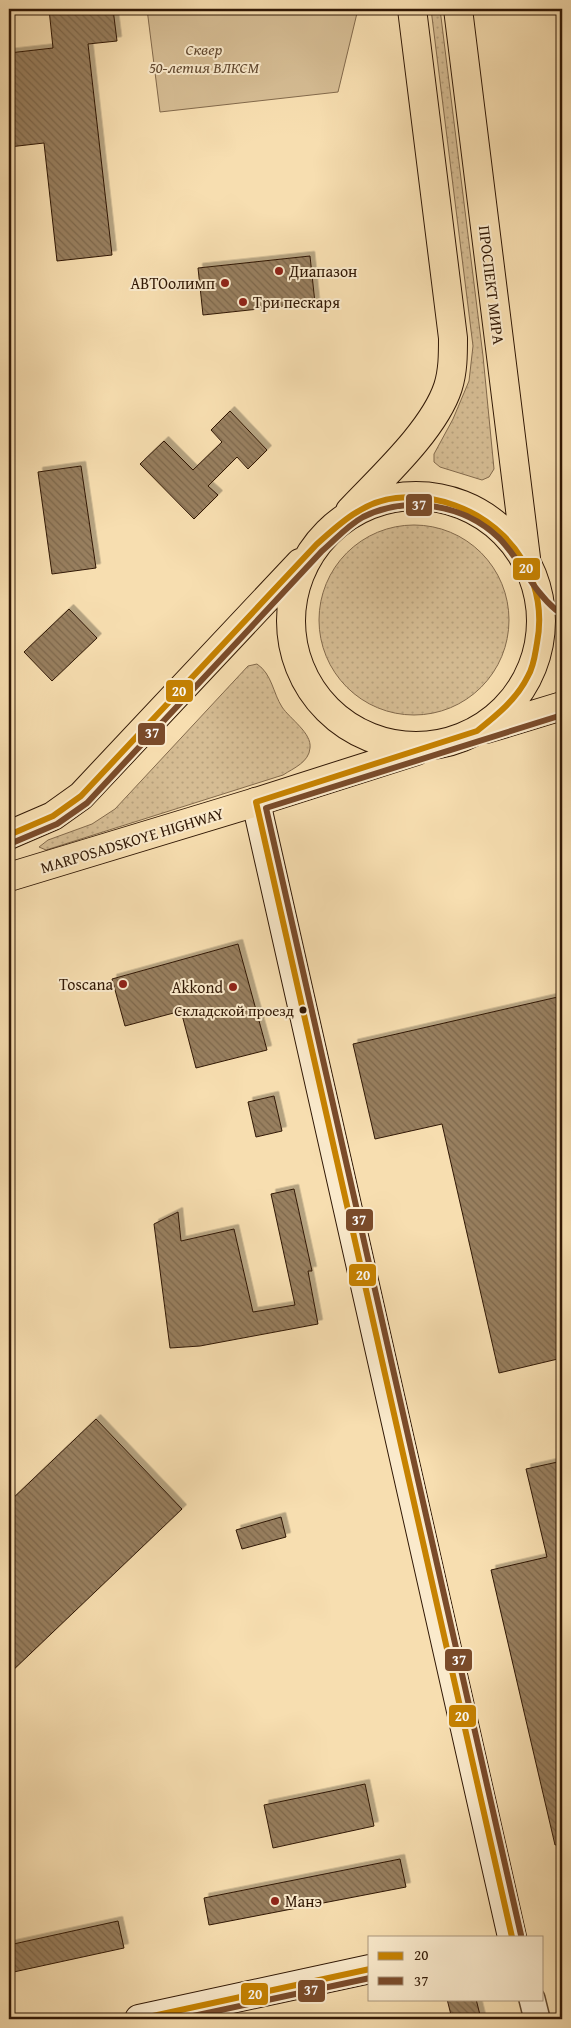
<svg xmlns="http://www.w3.org/2000/svg" width="571" height="2028" viewBox="0 0 571 2028" font-family="'Gentium Book Plus',serif">
  <style>
    .grass { fill: url(#grass-dots); stroke: #836a4c }
    .park { fill: #d5bc93; stroke: #836a4c }
    .building { fill: url(#building-back-hatch); stroke: #311805; filter: url(#shadow) }
    .lines { fill: none; stroke-linecap: round; stroke-linejoin: round }
    .street-casing { stroke: #624a30; stroke-width: 28 }
    .secondary-casing { stroke: #311805; stroke-width: 30 }
    .primary-casing { stroke: #311805; stroke-width: 30 }
    .street { stroke: #faeacc; stroke-width: 25 }
    .secondary { stroke: #faeacc; stroke-width: 28 }
    .primary { stroke: #f7deb0; stroke-width: 28 }
    .bus-1-casing { stroke: #faeacc; stroke-width: 10 }
    .bus-2-casing { stroke: #faeacc; stroke-width: 10 }
    .bus-1 { stroke: #c68201; stroke-width: 6 }
    .bus-2 { stroke: #7a4b2a; stroke-width: 6 }
    .poi-dot { fill: #8f2418; stroke: #faeacc; stroke-width: 2 }
    .bus-dot { fill: #311805; stroke: #faeacc; stroke-width: 2 }
    .labels { text-anchor: middle; dominant-baseline: central; stroke-width: 4; stroke-linejoin: round; paint-order: stroke }
    .bus-label { font-size: 15px; fill: #311805; stroke: #faeacc; text-anchor: end }
    .park-label { font-size: 16px; font-style: italic; fill: #624930; stroke: #faeacc }
    .poi-label { font-size: 16px; fill: #311805; stroke: #faeacc; text-anchor: start }
    .street-label { font-size: 16px; fill: #311805; stroke: #faeacc }
    .line-badge { stroke: #faeacc; stroke-width: 2 }
    .badge-label { font-size: 14px; text-anchor: middle; font-weight: bold; fill: #fff }
  </style>
  <defs>
    <pattern id="grass-dots" width="8" height="8" patternUnits="userSpaceOnUse" patternTransform="scale(1.25)"><rect width="8" height="8" fill="#d5bc93"/><path d="M2 2h.1M6 6h.1" fill="none" stroke="#b7a17d" stroke-width="1.8" stroke-linecap="round"/></pattern>
    <pattern id="building-back-hatch" width="6" height="6" patternUnits="userSpaceOnUse" patternTransform="scale(1.25)"><rect width="6" height="6" fill="#987f5e"/><path d="M-1 5l2 2M0 0l6 6M5-1l2 2" fill="none" stroke="#7d674c"/></pattern>
    <filter id="shadow"><feDropShadow dx="4.5" dy="-4.5" stdDeviation="0" flood-color="#0004"/></filter>
  </defs>
  <rect width="100%" height="100%" fill="#f7deb0"/>
  <filter id="stains"><feTurbulence type="fractalNoise" baseFrequency=".004" numOctaves="4"/><feColorMatrix values="0 0 0 0 .2 0 0 0 0 .09 0 0 0 0 .02 0 0 0 .5 -.17"/></filter>
  <radialGradient id="worn" r=".72"><stop offset=".6" stop-color="#630" stop-opacity="0"/><stop offset="1" stop-color="#630" stop-opacity=".3"/></radialGradient>
  <!-- grass -->
  <path class="grass" d="M431,9H440L483,356L494,469L489,477L482,480L440,467L434,462V454L453,419L469,381L473,346Z
    M319 620a95 95 0 1 1 190 0a95 95 0 1 1-190 0Z
    M257,664C272,674 273,693 282,707C290,719 312,733 310,748C309,762 294,768 283,775L46,850L39,847L48,840L92,824L115,809L248,666Z"/>
  <!-- park -->
  <path class="park" d="M147,9H358L338,92L160,112Z"/>
  <!-- building -->
  <path class="building" d="M49,9H113L117,41L88,44L112,255L57,261L44,143L9,147V53L53,48Z
    M310,256L315,303L203,315L198,268Z
    M230,411L267,450L248,469L237,457L208,486L218,495L194,519L140,464L164,441L193,470L222,442L211,430Z
    M81,466L96,568L52,574L38,472Z
    M69,609L97,638L52,681L24,652Z
    M238,944L267,1050L196,1068L181,1011L125,1026L112,979Z
    M562,996V1046L556,1048L562,1076V1358L499,1373L442,1124L375,1139L353,1044Z
    M274,1096L282,1131L256,1137L248,1102Z
    M294,1189L312,1271H308L318,1324L200,1346L170,1348L154,1224L178,1212L181,1241L234,1229L253,1312L295,1305L271,1194Z
    M96,1419L182,1509L9,1674V1502Z
    M562,1461V1844L555,1845L491,1570L547,1557L526,1469Z
    M281,1517L286,1537L242,1549L236,1530Z
    M365,1784L374,1826L273,1848L264,1805Z
    M400,1859L406,1887L209,1925L204,1898Z
    M118,1921L124,1948L9,1973V1945Z
    M447,1999H476L481,2019H452Z"/>
  <g class="lines">
    <defs>
      <path id="street" d="M532,1999L537,2019"/>
      <path id="secondary" d="M256,802L512,1937
        M139,2019L370,1969"/>
      <path id="primary" d="M458,9L526,558
        M291 621a125 125 0 1 1 250 0a125 125 0 1 1-250 0Z
        M350,511C381,478 434,430 448,387C453,371 453,355 453,338L412,9
        M486,729L562,706
        M9,835L53,816L81,796L300,563
        M9,877L256,802L416,751"/>
    </defs>
    <!-- street casing -->
    <use href="#street" class="street-casing"/>
    <!-- secondary casing -->
    <use href="#secondary" class="secondary-casing"/>
    <!-- primary casing -->
    <use href="#primary" class="primary-casing"/>
    <!-- street -->
    <use href="#street" class="street"/>
    <!-- secondary -->
    <use href="#secondary" class="secondary"/>
    <!-- primary -->
    <use href="#primary" class="primary"/>
    <defs>
      <path id="bus-1" d="M9,835L53,816L81,796L316,545C339,524 364,501 396,498C479,490 553,559 537,643C535,654 534,666 528,676C517,699 497,715 477,731L256,802L512,1937
        M139,2019L370,1969"/>
      <path id="bus-2" d="M12,843L57,824L87,803L322,551C336,539 347,526 363,517C407,495 464,504 499,538C521,560 531,589 556,610
        M521,1935L266,808L562,715
        M179,2019L370,1978"/>
    </defs>
    <!-- bus-1 casing -->
    <use href="#bus-1" class="bus-1-casing"/>
    <!-- bus-2 casing -->
    <use href="#bus-2" class="bus-2-casing"/>
    <!-- bus-1 -->
    <use href="#bus-1" class="bus-1"/>
    <!-- bus-2 -->
    <use href="#bus-2" class="bus-2"/>
  </g>
  <!-- markers -->
  <g class="poi-dot">
    <circle cx="279" cy="271" r="5"/>
    <circle cx="225" cy="283" r="5"/>
    <circle cx="243" cy="302" r="5"/>
    <circle cx="123" cy="984" r="5"/>
    <circle cx="233" cy="987" r="5"/>
    <circle cx="275" cy="1901" r="5"/>
  </g>
  <circle class="bus-dot" cx="303" cy="1010" r="4.5"/>
  <g class="labels">
    <!-- bus labels -->
    <g class="bus-label">
      <text x="294" y="1010">Складской проезд</text>
    </g>
    <!-- park labels -->
    <g class="park-label">
      <text x="204" y="49">Сквер<tspan x="204" dy="18">50-летия ВЛКСМ</tspan></text>
    </g>
    <!-- poi labels -->
    <g class="poi-label">
      <text x="289" y="271">Диапазон</text>
      <text x="215" y="283" text-anchor="end">АВТОолимп</text>
      <text x="253" y="302">Три пескаря</text>
      <text x="113" y="984" text-anchor="end">Toscana</text>
      <text x="223" y="987" text-anchor="end">Akkond</text>
      <text x="285" y="1901">Манэ</text>
    </g>
    <!-- street labels -->
    <g class="street-label">
      <text transform="translate(492 285) rotate(83)">ПРОСПЕКТ МИРА</text>
      <text transform="translate(132 840) rotate(-17)">MARPOSADSKOYE HIGHWAY</text>
    </g>
  </g>
  <g class="line-badge">
    <rect x="405" y="493" width="28" height="24" rx="5" fill="#7a4b2a"/>
    <rect x="512" y="557" width="29" height="24" rx="5" fill="#c68201"/>
    <rect x="165" y="679" width="29" height="24" rx="5" fill="#c68201"/>
    <rect x="137" y="722" width="29" height="24" rx="5" fill="#7a4b2a"/>
    <rect x="345" y="1208" width="29" height="24" rx="5" fill="#7a4b2a"/>
    <rect x="348" y="1263" width="29" height="24" rx="5" fill="#c68201"/>
    <rect x="444" y="1648" width="29" height="24" rx="5" fill="#7a4b2a"/>
    <rect x="448" y="1704" width="29" height="24" rx="5" fill="#c68201"/>
    <rect x="297" y="1979" width="29" height="24" rx="5" fill="#7a4b2a"/>
    <rect x="240" y="1982" width="29" height="24" rx="5" fill="#c68201"/>
  </g>
  <g class="badge-label">
    <text x="419" y="510">37</text>
    <text x="526" y="573">20</text>
    <text x="179" y="696">20</text>
    <text x="152" y="738">37</text>
    <text x="359" y="1225">37</text>
    <text x="363" y="1280">20</text>
    <text x="459" y="1665">37</text>
    <text x="462" y="1721">20</text>
    <text x="311" y="1995">37</text>
    <text x="255" y="1999">20</text>
  </g>
  <!-- margin -->
  <rect width="571" height="2028" fill="none" stroke="#f7deb0" stroke-width="30"/>
  <rect x="10" y="10" width="551" height="2008" fill="none" stroke="#311805" stroke-width="2.5"/>
  <rect x="15" y="15" width="541" height="1998" fill="none" stroke="#311805"/>
  <!-- legend -->
  <rect x="368" y="1936" width="175" height="65" fill="#faeacc" stroke="#aa967c"/>
  <rect x="378" y="1952" width="25" height="8" fill="#c68201" stroke="#aa967c"/>
  <text x="414" y="1960" font-size="15" fill="#311805">20</text>
  <rect x="378" y="1977" width="25" height="8" fill="#7a4b2a" stroke="#aa967c"/>
  <text x="414" y="1986" font-size="15" fill="#311805">37</text>
  <rect width="100%" height="100%" filter="url(#stains)"/>
  <rect width="100%" height="100%" fill="url(#worn)"/>
</svg>
